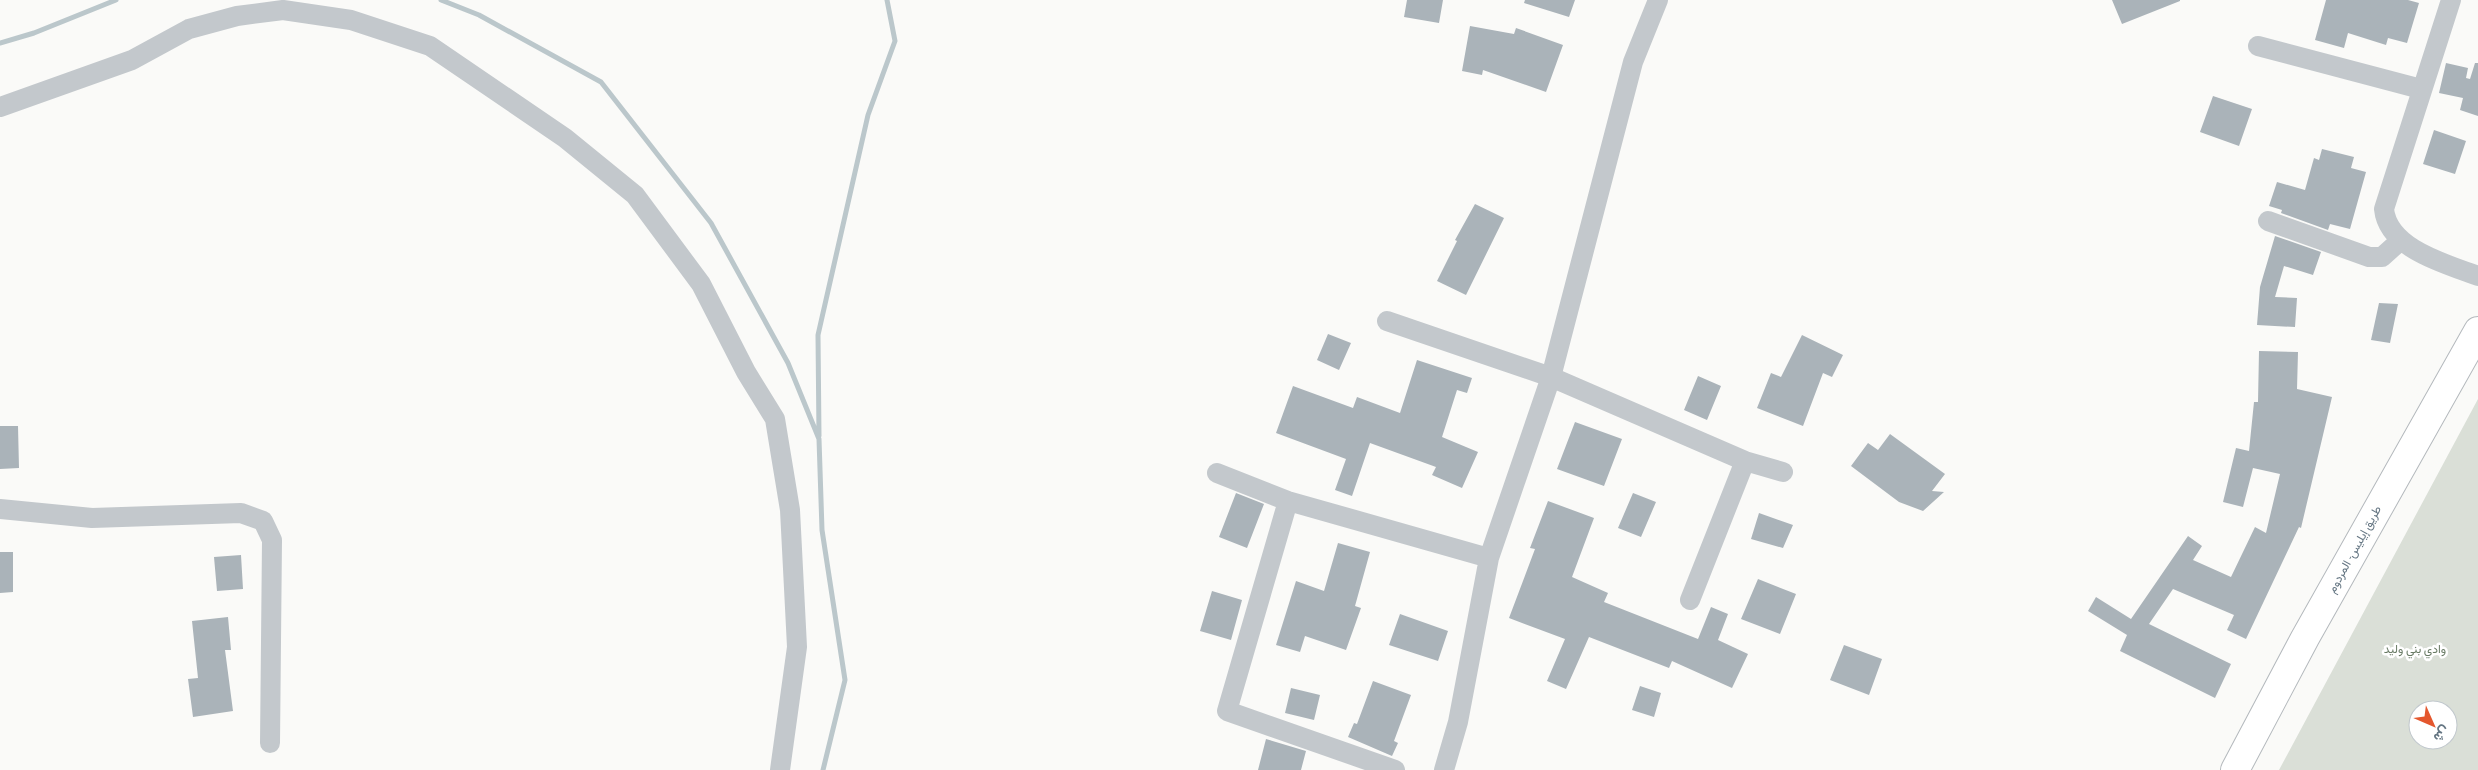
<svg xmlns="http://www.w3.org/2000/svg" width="2478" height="770" viewBox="0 0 2478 770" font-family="'PT Sans Narrow',Vazirmatn,sans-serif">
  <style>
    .green { fill: #dadfd7; fill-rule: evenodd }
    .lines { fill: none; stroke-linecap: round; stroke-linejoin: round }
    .stream { stroke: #bbc7cb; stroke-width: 5 }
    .building { fill: #aab3b9 }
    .trunk-casing { stroke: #b4b9bd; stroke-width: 30 }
    .minor { stroke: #c3c8cc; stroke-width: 20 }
    .trunk { stroke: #fff; stroke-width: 28 }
    .labels { text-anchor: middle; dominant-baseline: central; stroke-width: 5; stroke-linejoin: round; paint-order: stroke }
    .street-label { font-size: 12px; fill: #657683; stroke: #fff }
    .park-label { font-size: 12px; fill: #687a64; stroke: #fff }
  </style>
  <rect width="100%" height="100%" fill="#fafaf8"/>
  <!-- green -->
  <path class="green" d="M2478,399V770H2279ZM2418,710H2448V740H2418Z"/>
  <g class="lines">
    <!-- stream -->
    <path class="stream" d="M441,0L479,15L601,82L711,223L788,363L819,439L822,530L845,680L823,770
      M0,43L34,33L116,0
      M819,436L818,335L868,115L895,41L887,0"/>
  </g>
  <!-- building -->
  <path class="building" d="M1407,0H1443L1439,23L1404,17Z
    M1525,0H1575L1569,17L1524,3Z
    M2112,0H2180V1L2122,24Z
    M2326,0H2408L2419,3L2407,43L2388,38L2386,45L2348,33L2344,48L2315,40Z
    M1470,26L1514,34L1516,28L1563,45L1546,92L1483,70L1482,75L1462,71Z
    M2446,63L2468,68L2466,78L2470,79L2475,63H2478V116L2460,110L2463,98L2439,93Z
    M2213,96L2252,109L2239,146L2200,132Z
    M2434,130L2466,141L2455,174L2423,164Z
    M2322,149L2354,157L2351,168L2366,172L2350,229L2330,224L2328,230L2281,213L2282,210L2269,206L2277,182L2305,190L2314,158L2319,160Z
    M1475,204L1504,218L1466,295L1437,281L1457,241L1455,240Z
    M2275,236L2321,252L2313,275L2284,266L2275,297L2297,298L2295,327L2257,325L2260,287Z
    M2379,303L2398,304L2390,343L2371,340Z
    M1328,334L1351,343L1339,370L1317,360Z
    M1802,335L1843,355L1832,377L1823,373L1803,426L1757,408L1771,373L1781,377Z
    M2259,351L2298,352L2297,389L2332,397L2301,528L2299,527L2246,639L2227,630L2234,615L2173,589L2149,624L2231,664L2215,698L2120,651L2127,635L2088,611L2096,597L2131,619L2188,536L2202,546L2193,560L2231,577L2255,527L2266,533L2280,474L2253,468L2243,507L2223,502L2236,448L2249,451L2254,402H2258Z
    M1417,360L1472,378L1467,393L1457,390L1442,437L1478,452L1462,488L1432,475L1436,467L1370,443L1352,496L1335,490L1346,459L1276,433L1293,386L1353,408L1357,397L1400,413Z
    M1698,376L1721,386L1707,420L1684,410Z
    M1575,422L1622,439L1604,486L1557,469Z
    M0,426H18L19,468L0,469Z
    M1890,434L1945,474L1932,491L1944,492L1923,511L1899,502L1851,466L1868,443L1878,450Z
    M1236,493L1264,504L1247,548L1219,537Z
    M1633,493L1656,502L1641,537L1618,528Z
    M1548,501L1594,518L1572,577L1608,593L1604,602L1698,639L1711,607L1728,614L1718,640L1748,654L1732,688L1672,661L1669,668L1589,637L1566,689L1547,681L1565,639L1509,618L1535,549L1530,548Z
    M1759,513L1793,525L1783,548L1751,539Z
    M1338,543L1370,552L1355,606L1361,608L1346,650L1305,636L1300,652L1276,645L1296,581L1324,591Z
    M0,552H13V592L0,593Z
    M241,555L243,589L217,591L214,557Z
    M1758,579L1796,594L1780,634L1741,619Z
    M1212,591L1242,600L1231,640L1200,631Z
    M1400,614L1448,631L1438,661L1389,645Z
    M228,617L231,650H225L233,711L193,717L188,679L198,678L192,621Z
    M1844,645L1882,659L1869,695L1830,680Z
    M1373,681L1411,695L1394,741L1398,743L1392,756L1348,737L1354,723L1357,724Z
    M1640,686L1661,693L1654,717L1632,710Z
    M1291,688L1320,695L1314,720L1285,713Z
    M1266,739L1306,751L1301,770H1258Z"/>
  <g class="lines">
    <defs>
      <path id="trunk" d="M2235,770L2305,638L2478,331"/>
    </defs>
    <!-- trunk casing -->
    <use href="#trunk" class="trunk-casing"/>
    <!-- minor -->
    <path class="minor" d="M2451,0L2384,209C2388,249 2446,264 2478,276
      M2258,46L2421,89
      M0,107L132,60L189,29L237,16L283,10L351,20L430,46L565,138L635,195L701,284L746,372L775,419L790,510L797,647L780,770
      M2268,221L2369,257H2382L2401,240
      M1387,321L1551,377L1745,461L1783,472
      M1217,473L1288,501L1489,558
      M1288,501L1227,711L1395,770
      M0,509L92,518L241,513L263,521L272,540L270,743
      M1690,600L1745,461
      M1444,770L1458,722L1489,558L1551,377L1633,62L1658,0"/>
    <!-- trunk -->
    <use href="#trunk" class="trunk"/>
  </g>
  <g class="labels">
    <!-- street labels -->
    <g class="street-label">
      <text transform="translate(2354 549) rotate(-61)">طريق إيليس- المردوم</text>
    </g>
    <!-- park labels -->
    <g class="park-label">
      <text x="2415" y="648">وادي بني وليد</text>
    </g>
  </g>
  <!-- north arrow -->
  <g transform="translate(2433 725) rotate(135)"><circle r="24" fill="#ffffff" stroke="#c1c8cd"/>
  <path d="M0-4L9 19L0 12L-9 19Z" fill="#e4572e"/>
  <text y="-8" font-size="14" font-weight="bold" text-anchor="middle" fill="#657683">ش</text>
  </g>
</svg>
